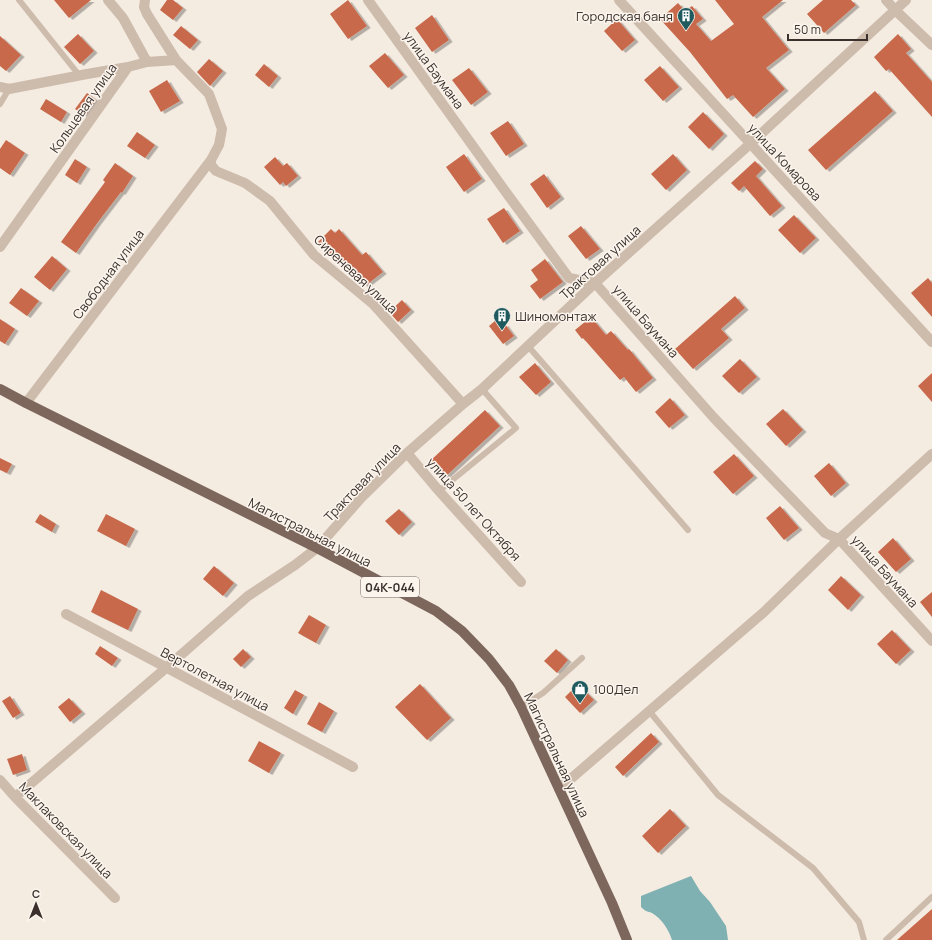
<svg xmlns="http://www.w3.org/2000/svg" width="932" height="940" viewBox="0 0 932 940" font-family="Manrope,sans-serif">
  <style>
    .water { fill: #7fb0b2 }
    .building { fill: #c8694b; filter: url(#shadow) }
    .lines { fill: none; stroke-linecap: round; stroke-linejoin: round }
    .service { stroke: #cdbbac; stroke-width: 6 }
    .minor { stroke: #cdbbac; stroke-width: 10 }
    .primary { stroke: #7d675c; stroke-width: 10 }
    .labels { text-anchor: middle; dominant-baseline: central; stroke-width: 3; stroke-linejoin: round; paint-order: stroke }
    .shield { fill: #fbf5ee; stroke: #756b66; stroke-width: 1 }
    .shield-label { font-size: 12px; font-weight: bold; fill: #3b302b }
    .poi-label { font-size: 13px; fill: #3b302b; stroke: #fbf5ee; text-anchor: start }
    .street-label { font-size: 13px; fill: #3b302b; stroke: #fbf5ee }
  </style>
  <defs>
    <filter id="shadow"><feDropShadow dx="3.5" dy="2" stdDeviation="0" flood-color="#0004"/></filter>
  </defs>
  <rect width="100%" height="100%" fill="#f4ebe1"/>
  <!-- water -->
  <path class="water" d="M691,876L700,891L710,902L726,926L728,940H672C669,930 662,919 652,913C647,911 646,912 641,907V896Z"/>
  <!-- building -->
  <path class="building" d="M54,0H91L69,18Z
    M167,0H173L183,8L173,20L160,10Z
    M348,0L367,26L348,39L330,14Z
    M715,0H783L762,17L789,50L766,68L785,89L753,117L733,95L727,99L690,52L660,19L678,3L685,11L692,6L703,19L696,24L711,41L734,24Z
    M823,0H851L856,5L824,33L807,14Z
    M432,15L449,40L432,52L415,28Z
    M617,19L635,40L622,51L604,31Z
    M181,26L198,40L190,49L173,35Z
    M78,34L94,51L80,64L64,47Z
    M898,34L911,49L906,53L932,82V117L889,69L886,71L874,57Z
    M0,36L21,55L6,71L0,66Z
    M385,53L404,75L388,88L369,66Z
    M209,59L223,71L210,86L197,72Z
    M264,64L278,76L269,87L255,75Z
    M660,66L679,87L663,101L644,80Z
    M469,68L488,92L471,105L452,80Z
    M167,80L180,101L161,112L149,91Z
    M875,91L893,111L826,170L808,150Z
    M87,93L96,100L85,116L75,109Z
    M46,99L67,112L61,122L40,109Z
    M703,112L724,134L709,149L688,127Z
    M508,121L524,144L506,156L490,133Z
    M137,132L155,145L145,158L127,146Z
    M6,140L25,153L10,175L0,168V149Z
    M464,154L482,179L464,192L446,167Z
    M673,154L687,170L666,190L651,174Z
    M275,157L283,166L287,163L298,176L286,186L283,182L280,185L264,167Z
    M75,159L87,167L77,183L65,175Z
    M755,161L763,169L756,176L782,206L770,216L744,186L739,191L731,183Z
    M115,163L133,176L122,193L121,192L98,222L76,253L61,242L105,182L103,180Z
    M544,174L561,197L547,208L530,184Z
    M504,208L520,231L503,243L487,219Z
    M794,215L816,238L800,253L778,230Z
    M581,226L600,249L586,259L568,236Z
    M331,229L335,233L339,229L362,255L366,252L383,272L365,286L341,258L336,262L318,242Z
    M52,256L67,269L50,290L34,277Z
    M545,259L563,282L540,299L530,286L538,280L531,270Z
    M928,278L932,283V317L911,293Z
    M21,288L39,301L27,316L9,303Z
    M735,296L745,308L721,329L729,338L693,369L675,349Z
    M402,300L411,310L398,322L389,312Z
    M591,317L606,335L611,331L628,350L629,349L653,378L636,392L624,377L620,380L583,338L582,339L575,330Z
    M0,319L15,329L5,344L0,341Z
    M496,320L501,327L505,324L514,336L503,344L489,326Z
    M740,359L757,377L739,393L722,376Z
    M535,363L551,382L536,395L519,377Z
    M932,373V402L918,386Z
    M670,398L685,415L669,428L655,412Z
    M783,409L803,430L786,446L766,424Z
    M485,410L500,426L445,477L430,461Z
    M734,454L754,476L733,494L713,472Z
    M0,458L12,464L7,473L0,470Z
    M829,463L846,483L831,496L814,476Z
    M780,506L799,528L784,540L766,518Z
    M399,509L412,522L399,535L385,521Z
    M40,514L56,524L52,532L35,522Z
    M106,514L135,529L126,546L97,531Z
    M893,538L911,559L896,572L878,552Z
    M214,566L234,583L223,596L203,579Z
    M841,576L861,595L848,610L828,590Z
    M101,590L138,609L128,630L91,612Z
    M932,592V617L920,602Z
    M309,615L326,625L316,643L298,633Z
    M892,630L911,650L896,664L877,644Z
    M100,646L118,658L112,666L95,654Z
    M243,649L251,657L241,667L233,659Z
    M556,649L568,660L557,673L544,661Z
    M420,684L451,718L427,740L395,707Z
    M578,684L594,700L580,713L565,697Z
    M295,690L304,695L293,714L284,708Z
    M10,696L21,713L13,718L2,701Z
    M69,698L82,712L70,722L58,707Z
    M319,702L334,711L322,732L307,724Z
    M651,733L659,742L623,776L615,767Z
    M259,741L281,753L269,773L248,761Z
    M22,754L27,770L13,775L7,759Z
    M670,809L686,826L658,853L642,836Z
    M932,909V940H897Z"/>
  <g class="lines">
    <!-- service -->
    <path class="service" d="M19,0L79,75
      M0,104L9,89
      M528,346L688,530
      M439,491L516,428L482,389
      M521,707L543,693L582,658
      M650,712L718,795L813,868L859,922L864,940
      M886,940L932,897"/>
    <!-- minor -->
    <path class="minor" d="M108,0L123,18L147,62
      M145,0L144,7L147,14L176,60
      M368,0L508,195L569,278L595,283L714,418L825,533L839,539L932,641
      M619,0L932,342
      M886,0L895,10L932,45
      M128,67L147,62L176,60L209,94L222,129L219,145L211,160V165L216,171L245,183L270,201L314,255L373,304L463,404
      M0,87L9,89L87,74L128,67L0,247
      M26,403L211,160
      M407,453L439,491L521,582
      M66,614L353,767
      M0,780L15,797L115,898
      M559,789L764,612L839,539L932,454
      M15,797L166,668L248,596L295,565L317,548L361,498L407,453L463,404L482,389L595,283L750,144L906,0"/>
    <!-- primary -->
    <path class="primary" d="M0,389L26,403L317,548L436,611L462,631L489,659L509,685L521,707L612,903L627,940"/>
  </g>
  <!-- icons -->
  <defs>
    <symbol id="building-pin" viewBox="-11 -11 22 30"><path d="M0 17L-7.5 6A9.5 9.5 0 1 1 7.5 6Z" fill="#1f5a5e" stroke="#fbf5ee"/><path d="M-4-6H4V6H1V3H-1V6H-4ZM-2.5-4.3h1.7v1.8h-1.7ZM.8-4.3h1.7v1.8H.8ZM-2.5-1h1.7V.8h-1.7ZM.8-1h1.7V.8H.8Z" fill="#fff"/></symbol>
    <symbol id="shop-pin" viewBox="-11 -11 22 30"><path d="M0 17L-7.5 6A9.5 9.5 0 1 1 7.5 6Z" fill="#1f5a5e" stroke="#fbf5ee"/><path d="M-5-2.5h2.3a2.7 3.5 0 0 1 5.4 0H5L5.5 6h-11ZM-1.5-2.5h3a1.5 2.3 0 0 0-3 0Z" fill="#fff"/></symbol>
  </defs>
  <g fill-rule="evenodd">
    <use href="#building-pin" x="676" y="6" width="20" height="27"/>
    <use href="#building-pin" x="492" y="306" width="20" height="27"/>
    <use href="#shop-pin" x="570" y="679" width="20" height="27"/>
  </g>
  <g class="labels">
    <!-- shield labels -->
    <rect class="shield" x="361" y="577" width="58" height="20" rx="3"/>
    <g class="shield-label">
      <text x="390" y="587">04К-044</text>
    </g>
    <!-- poi labels -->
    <g class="poi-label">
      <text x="673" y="16" text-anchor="end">Городская баня</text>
      <text x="515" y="316">Шиномонтаж</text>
      <text x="593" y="689">100Дел</text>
    </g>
    <!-- street labels -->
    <g class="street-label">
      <text transform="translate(434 70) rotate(54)">улица Баумана</text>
      <text transform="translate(83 108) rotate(-55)">Кольцевая улица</text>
      <text transform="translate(785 162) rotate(47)">улица Комарова</text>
      <text transform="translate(600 262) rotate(-42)">Трактовая улица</text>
      <text transform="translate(108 274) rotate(-53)">Свободная улица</text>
      <text transform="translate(356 274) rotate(43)">Сиреневая улица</text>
      <text transform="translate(646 321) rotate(49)">улица Баумана</text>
      <text transform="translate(362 482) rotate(-46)">Трактовая улица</text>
      <text transform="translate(474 509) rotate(48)">улица 50 лет Октября</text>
      <text transform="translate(310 532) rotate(27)">Магистральная улица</text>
      <text transform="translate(885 571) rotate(48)">улица Баумана</text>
      <text transform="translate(215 679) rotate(28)">Вертолетная улица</text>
      <text transform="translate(557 755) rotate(65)">Магистральная улица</text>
      <text transform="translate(66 830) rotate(46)">Маклаковская улица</text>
    </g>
  </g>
  <!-- north arrow -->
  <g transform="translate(36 904)" stroke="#fbf5ee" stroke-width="3" paint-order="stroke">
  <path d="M0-3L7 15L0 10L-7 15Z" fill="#3b302b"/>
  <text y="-6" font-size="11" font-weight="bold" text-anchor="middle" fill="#3b302b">С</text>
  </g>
  <!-- scale -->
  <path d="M788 34v6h79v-6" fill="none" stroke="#3b302b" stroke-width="2"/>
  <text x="794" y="34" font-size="12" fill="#3b302b" stroke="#fbf5ee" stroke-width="3" paint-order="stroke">50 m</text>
</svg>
